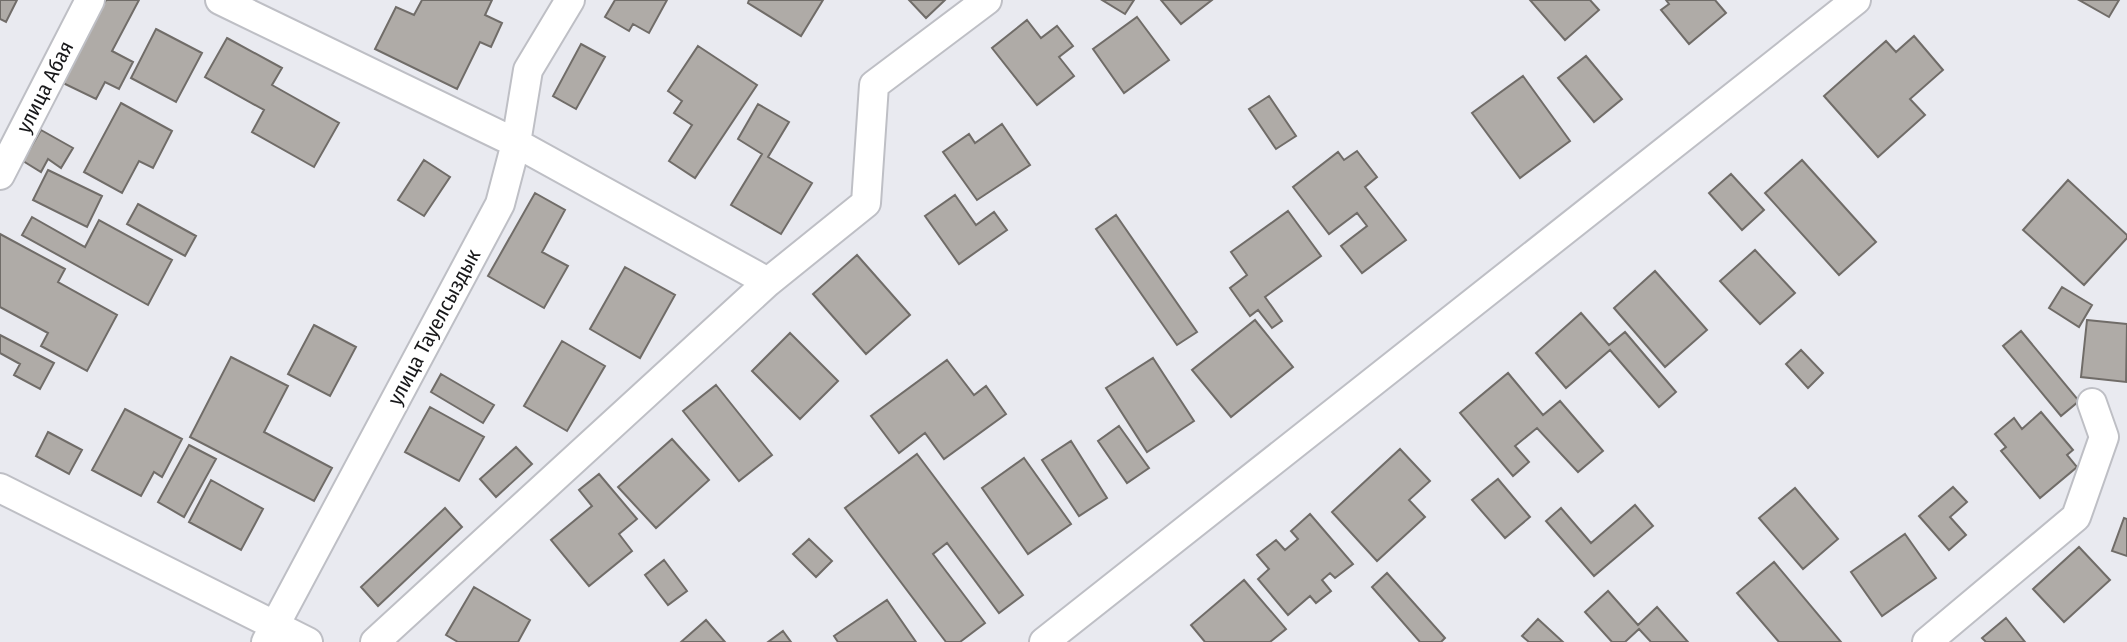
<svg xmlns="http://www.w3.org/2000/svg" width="2127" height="642" viewBox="0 0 2127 642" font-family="'Fira Sans Condensed',sans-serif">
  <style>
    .building { fill: #afaba7; stroke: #706c68; stroke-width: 2 }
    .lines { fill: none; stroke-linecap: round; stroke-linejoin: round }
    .minor-casing { stroke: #bebfc5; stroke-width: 32 }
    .minor { stroke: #fff; stroke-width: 28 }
    .labels { text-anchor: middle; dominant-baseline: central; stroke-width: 6; stroke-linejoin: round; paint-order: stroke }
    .street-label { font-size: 21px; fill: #18181a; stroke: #fff }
  </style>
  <rect width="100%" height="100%" fill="#e9eaf0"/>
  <!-- building -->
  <path class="building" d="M0,0H17L6,22L0,19Z
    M106,0H139L112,51L133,62L119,89L105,82L96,99L63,83Z
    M422,0H492L485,15L502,23L491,47L480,42L457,89L375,49L396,7L414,15Z
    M615,0H667L649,33L633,24L629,31L605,17Z
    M749,0H823L801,36L748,3Z
    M909,0H945L926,18Z
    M1102,0H1134L1125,14Z
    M1161,0H1212L1181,24Z
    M1530,0H1590L1599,10L1565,40Z
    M1666,0H1715L1726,13L1689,44L1661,10L1669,4Z
    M2079,0H2119L2109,17Z
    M1137,17L1169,60L1124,93L1093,49Z
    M1027,20L1041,38L1057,26L1073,46L1059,57L1074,76L1037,105L992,48Z
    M156,29L202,53L176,102L131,78Z
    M1914,36L1943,70L1910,99L1925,115L1878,157L1824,96L1886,41L1896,52Z
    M227,38L282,68L272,85L339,123L314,167L252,132L264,110L205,77Z
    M581,44L605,57L576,109L553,96Z
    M698,46L757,85L695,178L669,161L692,125L674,113L682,101L668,91Z
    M1586,56L1622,99L1594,122L1558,78Z
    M1523,76L1570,141L1520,178L1472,113Z
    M1269,96L1296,136L1276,149L1249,109Z
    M121,103L172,131L153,168L139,161L122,193L84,172Z
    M758,104L789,122L768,157L812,183L781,234L731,205L762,154L738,139Z
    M1002,124L1030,165L977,200L943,152L969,134L975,143Z
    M41,130L73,148L61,168L48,159L41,172L23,161Z
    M1357,151L1377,177L1365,187L1406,240L1362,273L1341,246L1367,226L1357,213L1329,234L1293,187L1338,152L1344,160Z
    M424,160L450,177L424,216L398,200Z
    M1802,160L1876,242L1839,275L1765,193Z
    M48,170L102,196L87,227L33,200Z
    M1731,174L1764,210L1742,230L1709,193Z
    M2068,180L2127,235V238L2084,285L2023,230Z
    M535,193L565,210L542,252L568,266L544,308L488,276Z
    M955,195L976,225L994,212L1007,230L959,264L925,216Z
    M138,204L196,236L185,256L127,224Z
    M1288,211L1321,256L1265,297L1282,321L1272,328L1258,310L1250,316L1230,288L1247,275L1231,252Z
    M1116,215L1197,332L1177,345L1096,229Z
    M32,217L85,247L99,220L172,260L148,305L22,235Z
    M0,234L65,269L58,282L117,315L87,371L41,346L48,333L0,307Z
    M1755,250L1795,293L1760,324L1720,281Z
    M857,255L910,315L866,354L813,294Z
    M625,267L675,295L640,358L590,329Z
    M1655,271L1707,330L1665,367L1614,308Z
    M2062,287L2092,305L2079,327L2049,308Z
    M1581,313L1609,345L1625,332L1676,392L1659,407L1610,350L1566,388L1536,353Z
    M1255,320L1293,367L1231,417L1192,370Z
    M2087,320L2127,324L2126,382L2081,377Z
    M314,325L356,347L330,396L288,374Z
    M2021,331L2079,401L2061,416L2003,346Z
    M790,333L838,381L800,419L752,371Z
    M0,335L54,363L40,389L14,375L20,364L0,353Z
    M562,341L605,366L567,431L524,406Z
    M1801,350L1823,373L1808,388L1786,364Z
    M231,357L288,386L264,432L332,468L314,501L190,437Z
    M1153,358L1194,421L1147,452L1106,388Z
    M947,360L974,395L986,386L1006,414L944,459L925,433L899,453L871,416Z
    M1508,373L1543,415L1560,401L1603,451L1578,472L1537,428L1515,446L1529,462L1513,476L1460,413Z
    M441,374L494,405L483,423L431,392Z
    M716,385L772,455L739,481L683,411Z
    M430,407L484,437L459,481L405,452Z
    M125,409L182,439L162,477L154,472L141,496L92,470Z
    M2041,412L2073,450L2067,455L2077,467L2040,498L2001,451L2006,447L1995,434L2014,418L2022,429Z
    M1119,426L1149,468L1127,483L1098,441Z
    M48,432L82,450L69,474L36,456Z
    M672,439L709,480L656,528L618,487Z
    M1071,441L1107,498L1079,516L1042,460Z
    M189,445L216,459L184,517L158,502Z
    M516,447L532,464L496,497L480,479Z
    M1400,449L1430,481L1409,500L1425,517L1377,561L1332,512Z
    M917,454L1023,595L999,613L947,543L933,554L985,623L960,642H946L845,508Z
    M1024,458L1071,524L1028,554L982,488Z
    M599,474L637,519L619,534L632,551L589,586L551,540L592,506L579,490Z
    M1498,479L1530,517L1505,538L1472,500Z
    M211,480L263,509L241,550L189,522Z
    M1953,487L1967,502L1950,517L1966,535L1949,550L1919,516Z
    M1795,488L1838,539L1803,569L1759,518Z
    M1635,505L1653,526L1594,576L1546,521L1561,508L1591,543Z
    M445,508L462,527L378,606L361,587Z
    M1310,514L1353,564L1335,578L1330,573L1322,580L1331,591L1316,603L1310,596L1288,615L1258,579L1269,569L1257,555L1276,540L1285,550L1298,539L1291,531Z
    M2124,518L2127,519V556L2112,551Z
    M1905,534L1936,578L1882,616L1851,572Z
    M809,539L832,561L816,577L793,554Z
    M2079,547L2110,580L2064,622L2033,589Z
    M664,560L687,591L668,605L645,575Z
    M1774,562L1841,642H1779L1737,593Z
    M1387,573L1445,638L1441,642H1420L1372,587Z
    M1244,580L1286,629L1270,642H1205L1191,625Z
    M474,587L530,620L518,642H458L446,635Z
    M1608,591L1638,625L1657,607L1688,642H1651L1639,629L1625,642H1612L1585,612Z
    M887,600L916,642H838L834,636Z
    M2006,618L2025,642H1986L1982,638Z
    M1538,619L1563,642H1529L1522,636Z
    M706,620L725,642H681Z
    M783,631L791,642H768Z"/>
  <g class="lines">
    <defs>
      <path id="minor" d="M220,0L516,143L768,282
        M0,175L90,0
        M0,488L308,642
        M266,642L500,204L516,143L528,70L570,0
        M375,642L768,282L866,203L874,85L987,0
        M1044,642L1856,0
        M1927,642L2076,517L2104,437L2092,403"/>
    </defs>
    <!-- minor casing -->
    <use href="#minor" class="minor-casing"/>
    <!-- minor -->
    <use href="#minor" class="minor"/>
  </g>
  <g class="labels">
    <!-- street labels -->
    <g class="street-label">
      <text transform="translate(45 87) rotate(-63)">улица Абая</text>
      <text transform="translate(434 327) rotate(-62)">улица Тауелсыздык</text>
    </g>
  </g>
</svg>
